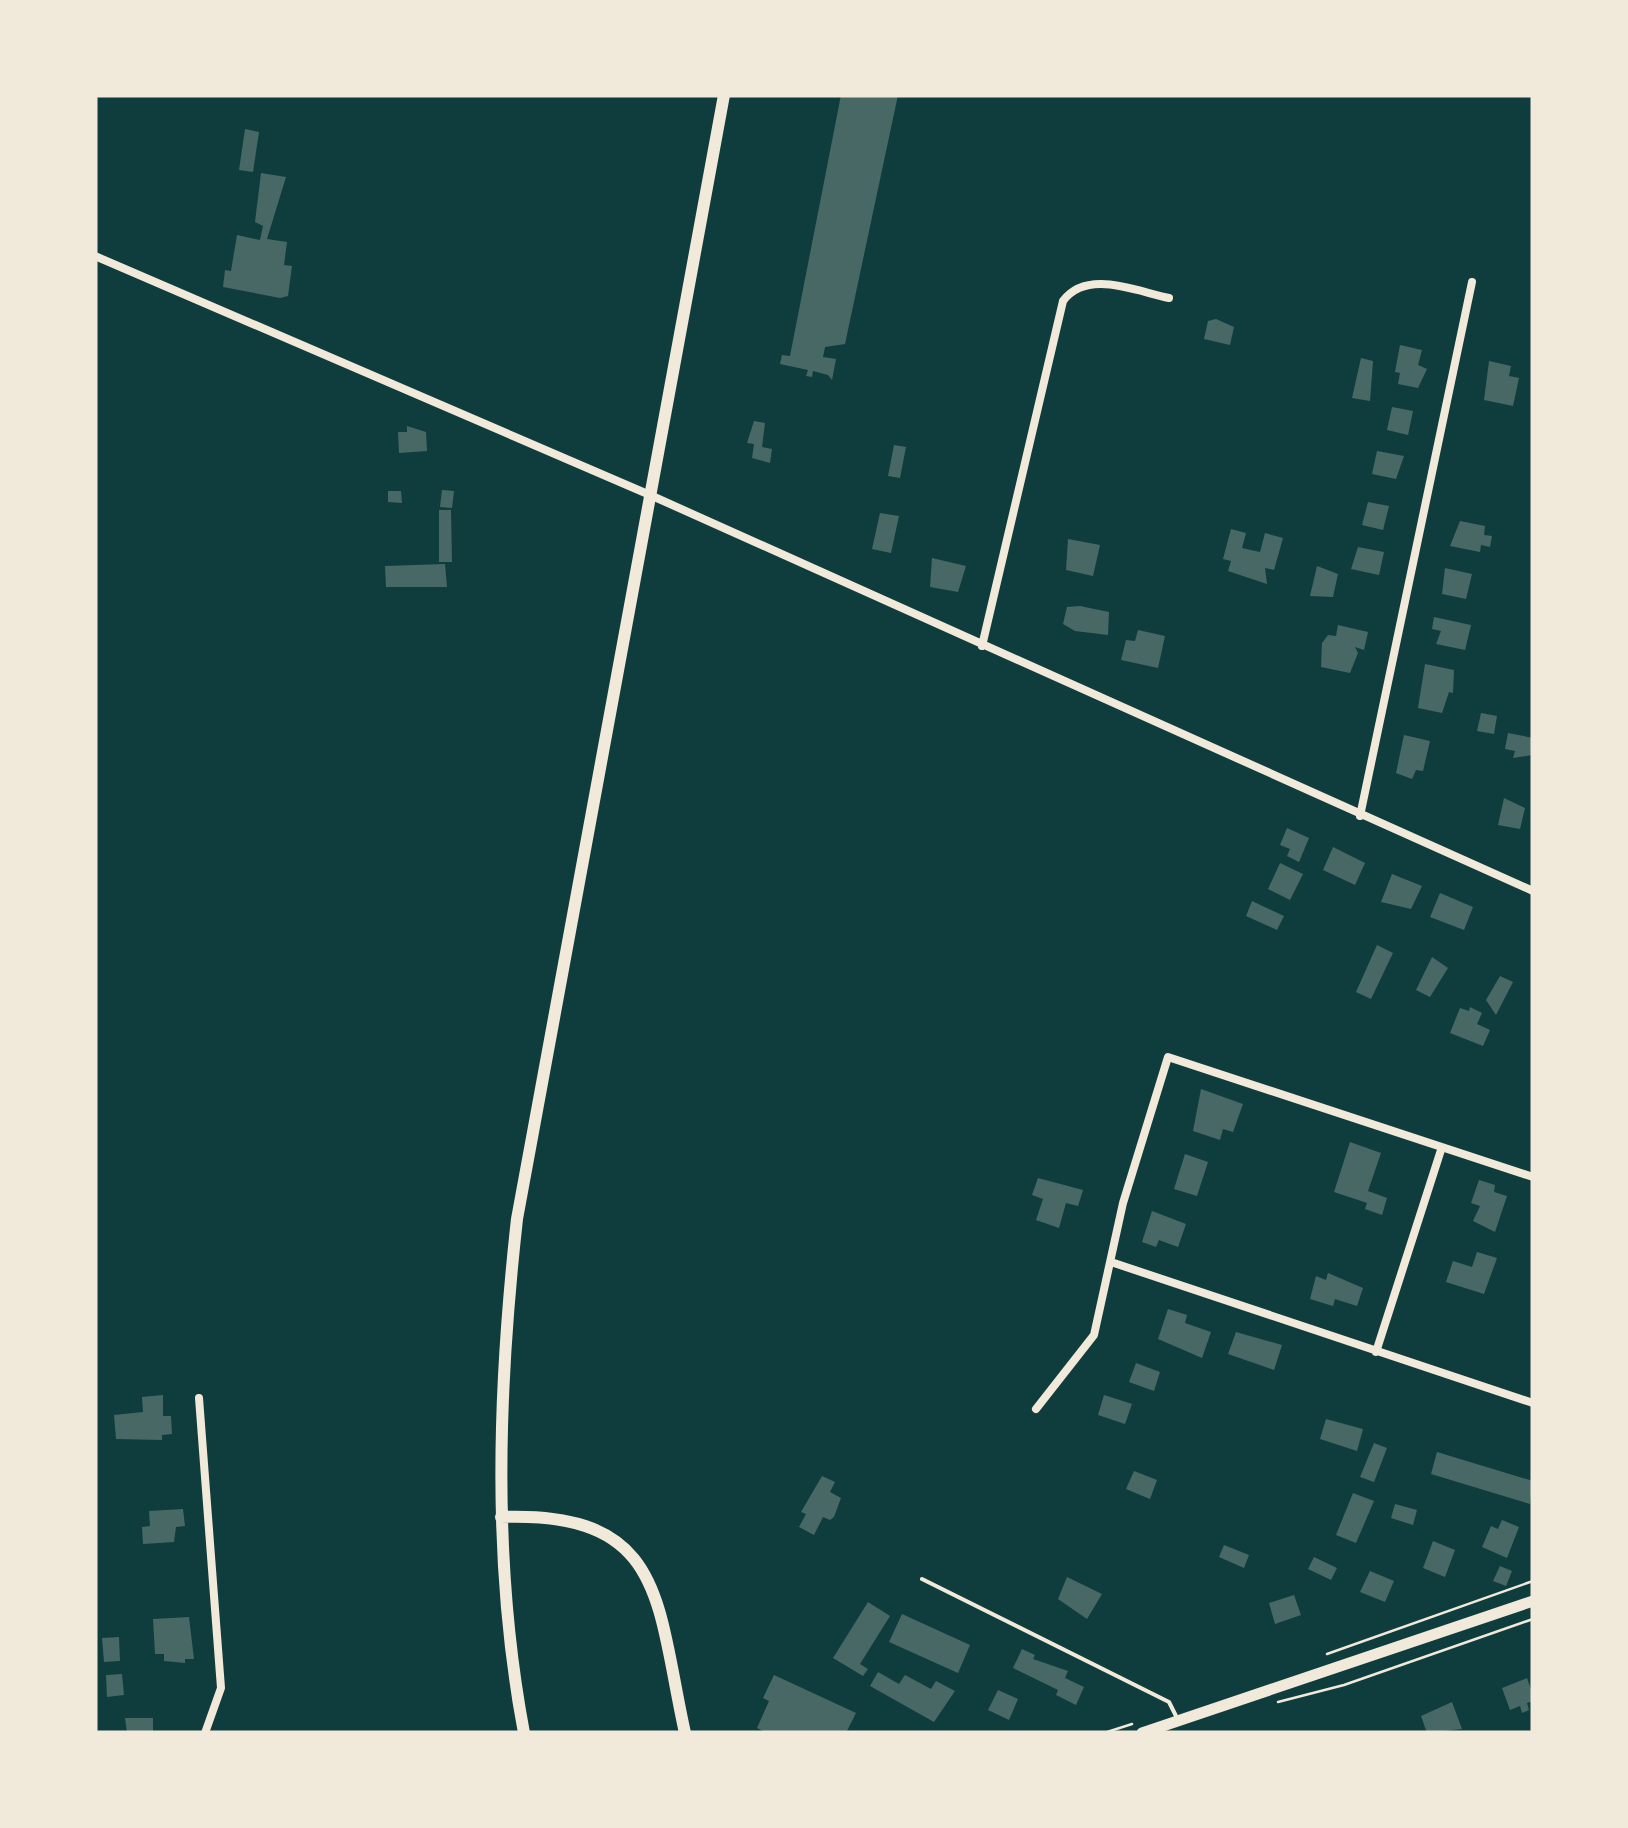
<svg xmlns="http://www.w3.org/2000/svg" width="1628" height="1828" viewBox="0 0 1628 1828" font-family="'Sofia Sans Condensed',sans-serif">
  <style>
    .building { fill: #486865 }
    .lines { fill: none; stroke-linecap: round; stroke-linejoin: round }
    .path { stroke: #f1e9da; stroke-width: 2.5 }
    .service { stroke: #f1e9da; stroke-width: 4 }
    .minor { stroke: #f1e9da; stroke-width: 8 }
    .secondary { stroke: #f1e9da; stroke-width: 11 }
    .primary { stroke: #f1e9da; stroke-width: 12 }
  </style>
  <rect width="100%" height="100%" fill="#0f3d3e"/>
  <!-- building -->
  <path class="building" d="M841,95H898L845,344L825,347L823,357L836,359L832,380L828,375L813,371L812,377L806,376L808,370L780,364L782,355L790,356Z
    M245,129L259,132L253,172L239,170Z
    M261,173L286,177L267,239L287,242L284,265L292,266L288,296L280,298L223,287L225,270L231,271L237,235L260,240L263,226L255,222Z
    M1216,319L1234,327L1230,345L1204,339L1208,321Z
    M1400,345L1422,350L1418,365L1427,369L1418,388L1398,384L1400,373L1395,372Z
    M1361,358L1373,361L1370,401L1352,398Z
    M1489,361L1511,366L1509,376L1519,378L1513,406L1484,400Z
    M1392,407L1413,411L1408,435L1387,430Z
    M754,421L765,423L762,447L772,449L770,463L752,458L754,444L747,443Z
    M407,426L426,432L427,451L399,453L398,432H407Z
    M894,445L906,447L900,478L888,476Z
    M1377,451L1404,456L1396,479L1372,474Z
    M442,490L454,491L452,508L440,507Z
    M388,491H401L402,503L388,502Z
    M1368,502L1389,506L1383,530L1362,525Z
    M439,510H451L452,562H439Z
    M880,513L899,516L891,553L872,549Z
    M1460,521L1485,526L1484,535L1492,536L1490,547L1481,545L1480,552L1450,546Z
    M1231,529L1246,533L1242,548L1260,552L1265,533L1283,538L1274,570L1265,568L1267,584L1228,571L1231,561L1223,559Z
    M1068,539L1100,545L1093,576L1066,570Z
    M1358,547L1384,552L1379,575L1351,569Z
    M932,558L966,566L958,592L930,587Z
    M445,564L447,587H386L385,566Z
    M1317,566L1338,574L1333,597L1310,596Z
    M1445,568L1472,574L1466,599L1442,594Z
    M1080,606L1109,612L1108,635L1075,631L1063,624L1067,607Z
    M1434,617L1471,625L1465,650L1436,644L1441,631L1432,629Z
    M1338,625L1368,632L1364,650L1355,647L1358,653L1350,673L1321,667L1322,643L1328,635L1336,636Z
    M1138,630L1165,636L1158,668L1121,660L1126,640L1135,641Z
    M1425,664L1454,670L1453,693L1449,692L1442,713L1418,708Z
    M1481,713L1497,716L1494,734L1477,731Z
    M1508,733L1533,738V755L1513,758L1515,751L1505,749Z
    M1404,735L1430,741L1423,771L1416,770L1412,779L1396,773Z
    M1504,798L1525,808L1520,829L1498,825Z
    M1287,828L1309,838L1299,862L1287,856L1290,849L1280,845Z
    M1333,847L1365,863L1355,885L1323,870Z
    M1280,863L1303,874L1290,900L1268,889Z
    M1392,874L1422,886L1411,909L1381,902Z
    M1440,893L1473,907L1464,930L1430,917Z
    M1252,901L1284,916L1277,930L1246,916Z
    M1377,945L1393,953L1371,999L1356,992Z
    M1432,957L1448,968L1430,997L1416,990Z
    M1500,976L1513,982L1496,1015L1486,1000Z
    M1470,1007L1482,1013L1477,1024L1490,1030L1483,1046L1450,1033L1460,1008L1469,1011Z
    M1201,1089L1243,1104L1233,1132L1223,1129L1220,1140L1193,1131Z
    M1350,1142L1381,1153L1368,1191L1387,1198L1382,1215L1365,1209L1367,1203L1334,1192Z
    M1185,1154L1208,1162L1197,1196L1174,1189Z
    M1038,1178L1083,1190L1078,1206L1066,1203L1059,1228L1036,1220L1043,1199L1032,1195Z
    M1479,1180L1495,1185L1494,1192L1507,1196L1495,1232L1473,1221L1480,1206L1471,1203Z
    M1152,1211L1186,1224L1178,1247L1159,1240L1156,1247L1142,1242Z
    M1477,1252L1497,1258L1484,1294L1446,1282L1453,1261L1472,1267Z
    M1328,1273L1363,1288L1357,1306L1335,1299L1333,1306L1310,1299L1316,1276L1326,1280Z
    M1168,1309L1187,1315L1185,1323L1211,1332L1202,1358L1158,1339Z
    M1236,1332L1282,1345L1274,1370L1228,1354Z
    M1136,1363L1160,1372L1154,1391L1129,1382Z
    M163,1395V1416H171L172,1434L162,1435V1440L116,1439L114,1415L143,1412L142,1397Z
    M1104,1395L1132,1404L1125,1424L1098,1415Z
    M1326,1419L1363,1429L1357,1451L1320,1439Z
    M1374,1443L1387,1448L1374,1482L1360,1477Z
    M1437,1452L1533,1481L1530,1504L1431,1474Z
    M1134,1471L1157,1480L1150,1499L1126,1489Z
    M822,1476L835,1482L830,1492L841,1498L834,1517L830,1520L823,1517L814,1535L799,1527L806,1514L801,1512Z
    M1353,1493L1374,1501L1356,1543L1336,1535Z
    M1395,1504L1417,1510L1413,1525L1391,1518Z
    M183,1509L185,1526L176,1527L174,1542L143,1544L142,1527L150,1526L149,1511Z
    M1502,1520L1519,1527L1507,1558L1482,1547L1491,1526L1498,1529Z
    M1433,1541L1455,1550L1445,1577L1423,1568Z
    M1224,1545L1249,1555L1244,1568L1219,1557Z
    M1314,1557L1337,1568L1331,1580L1308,1569Z
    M1500,1566L1512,1571L1506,1586L1493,1581Z
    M1370,1571L1394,1581L1385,1602L1360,1592Z
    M1067,1577L1102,1594L1087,1619L1058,1599Z
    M1294,1595L1301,1615L1275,1624L1269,1603Z
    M868,1602L890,1616L860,1664L868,1669L863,1676L833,1658Z
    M902,1614L970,1645L958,1673L889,1642Z
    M189,1617L194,1659H185V1663L164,1661V1654H155L153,1619Z
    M119,1637L120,1661L104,1662L102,1638Z
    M1022,1649L1035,1655L1033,1659L1068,1671L1065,1678L1084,1687L1076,1705L1056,1695L1058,1690L1013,1668Z
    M878,1672L899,1684L905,1675L931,1689L936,1681L955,1691L934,1722L870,1686Z
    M122,1674L124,1695L107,1697L106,1675Z
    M774,1675L856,1713L846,1733H767L757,1728L769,1701L763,1698Z
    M1527,1678L1533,1695V1701L1527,1703L1529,1710L1522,1713L1520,1706L1510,1710L1502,1688Z
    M998,1690L1018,1699L1009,1720L988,1710Z
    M1452,1702L1462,1729L1427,1733L1421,1716Z
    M125,1718H153V1733H127Z"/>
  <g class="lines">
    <!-- path -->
    <path class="path" d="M1327,1654L1533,1581
      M1278,1702L1344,1685L1533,1619
      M1104,1733L1132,1724"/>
    <!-- service -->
    <path class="service" d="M922,1579L1169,1702L1176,1716"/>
    <!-- minor -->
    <path class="minor" d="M95,256L650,495L1533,891
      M982,646L1063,301C1087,269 1135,291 1169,298
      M1360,816L1472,282
      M1111,1262L1533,1403
      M1376,1352L1441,1150
      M199,1398L221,1688L205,1733
      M1036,1409L1094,1335L1123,1203L1168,1057L1533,1177"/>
    <!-- secondary -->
    <path class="secondary" d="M1142,1733L1533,1601"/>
    <!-- primary -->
    <path class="primary" d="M501,1517C666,1511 656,1602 685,1733
      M524,1733C492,1563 498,1390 517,1219L724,95"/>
  </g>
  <!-- border -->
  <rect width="1628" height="1828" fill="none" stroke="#f1e9da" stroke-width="195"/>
</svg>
